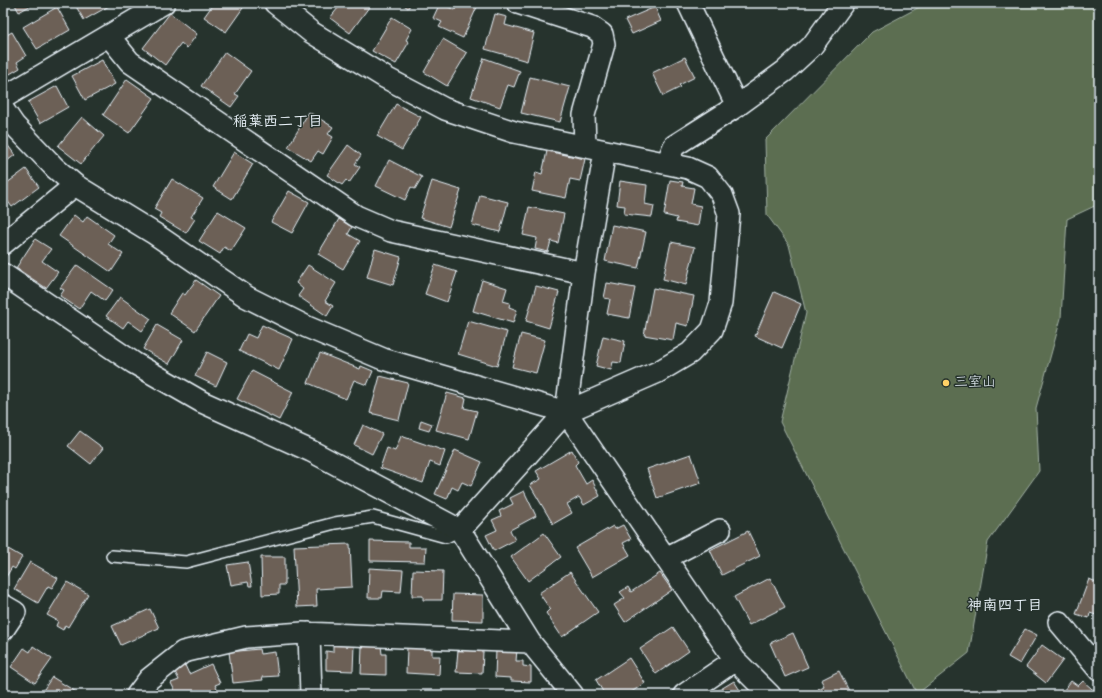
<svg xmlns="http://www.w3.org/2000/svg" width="1102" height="698" viewBox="0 0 1102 698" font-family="'Gochi Hand','Klee One',sans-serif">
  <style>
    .green { fill: #5b6e51; stroke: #a2b0a4 }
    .building { fill: #6c6157; stroke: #e8f1f8 }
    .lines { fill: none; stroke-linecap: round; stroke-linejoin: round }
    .service-casing { stroke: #e8f1f8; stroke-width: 14 }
    .minor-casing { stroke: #e8f1f8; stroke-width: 24 }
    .service { stroke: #26332d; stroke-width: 11 }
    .minor { stroke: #26332d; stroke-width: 21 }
    .poi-dot { fill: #ffd166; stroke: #26332d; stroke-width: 1.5 }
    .labels { text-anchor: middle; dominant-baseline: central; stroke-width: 3; stroke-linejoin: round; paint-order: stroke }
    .poi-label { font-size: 14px; fill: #e8f1f8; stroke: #26332d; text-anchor: start }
    .neighbourhood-label { font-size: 15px; font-weight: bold; fill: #e8f1f8; stroke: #26332d }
  </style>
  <rect width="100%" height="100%" fill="#26332d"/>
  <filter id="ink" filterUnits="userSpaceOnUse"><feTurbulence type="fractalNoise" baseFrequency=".025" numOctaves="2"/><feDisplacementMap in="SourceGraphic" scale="8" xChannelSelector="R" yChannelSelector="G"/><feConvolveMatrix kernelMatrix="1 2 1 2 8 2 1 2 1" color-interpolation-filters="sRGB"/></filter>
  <g filter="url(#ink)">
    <!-- green -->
    <path class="green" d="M927,3H1099V204L1067,219L1061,318L1036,408L1039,471L988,542L969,653L917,694L780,422L806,313L789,245L767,215L765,140L872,32Z"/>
    <!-- building -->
    <path class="building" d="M14,3H35L19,12Z
      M74,3H108L109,6L84,20Z
      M214,3H243L245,5L226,32L204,17Z
      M342,3H372L350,33L330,18Z
      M401,3H411L408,8Z
      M440,3L455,10L458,3H467L477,7L463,38L439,27L442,22L433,18Z
      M57,7L70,30L37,49L23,27Z
      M655,7L661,21L632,34L625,20Z
      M170,13L197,34L187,48L181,43L165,65L143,48Z
      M495,14L507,17L505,25L534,33L527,61L485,49Z
      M392,17L412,29L406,40L409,42L396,64L372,51Z
      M12,32L26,56L17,62L20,68L3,78V37Z
      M443,39L467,53L447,86L424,72Z
      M225,52L251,71L235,94L239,96L231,107L201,86Z
      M685,57L695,77L679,85L681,87L663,96L652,73Z
      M484,58L520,71L514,87L508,85L500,107L471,97Z
      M102,60L115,84L85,100L72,76Z
      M530,77L570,87L560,122L521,113Z
      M127,79L154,98L129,133L103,115Z
      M57,86L68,107L40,123L28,102Z
      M396,104L421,117L402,150L377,136Z
      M309,112L333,127L328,134L333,137L323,154L318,151L311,161L288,147Z
      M82,117L104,136L81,164L58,146Z
      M3,139L15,155L3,164Z
      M348,145L361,155L355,164L360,167L349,183L346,180L342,185L327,175Z
      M547,151L585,159L580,181L570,179L566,198L532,191L536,172L542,174Z
      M234,152L253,164L232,199L213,187Z
      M389,160L422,177L415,189L411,187L405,200L376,186Z
      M26,169L39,187L12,207L3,195V186Z
      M172,179L203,198L191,217L195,219L186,233L159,217L161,213L154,209Z
      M670,180L683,182L682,186L694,188L691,204L701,206L698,226L676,222L677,218L664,215Z
      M432,181L461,190L449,227L420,218Z
      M620,181L647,185L645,204L654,206L652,217L624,214L625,206L617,205Z
      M289,191L309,202L292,233L271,222Z
      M480,195L508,202L500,232L472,225Z
      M529,207L564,214L558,243L551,241L548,252L535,249L537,238L523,235Z
      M218,211L246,228L231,251L224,247L220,254L199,241Z
      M74,215L83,222L87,216L114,235L108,244L123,254L111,272L59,236Z
      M339,219L352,227L348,234L360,241L343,269L318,254Z
      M612,225L646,232L638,268L605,261Z
      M35,239L51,249L42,261L58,272L46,288L16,268Z
      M671,242L695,247L686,285L663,279Z
      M375,249L401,257L393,285L367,277Z
      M77,265L113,290L105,301L91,291L79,309L60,296L64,290L60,288Z
      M308,265L336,283L325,301L333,306L327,316L298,296L303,289L296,283Z
      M435,265L457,272L447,302L425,294Z
      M196,280L219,296L195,331L169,313L182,293L185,295Z
      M482,280L507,288L503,301L510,303L509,307L517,310L513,323L473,311Z
      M607,283L635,288L629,318L607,314L610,299L604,298Z
      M536,286L559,292L549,328L526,321Z
      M653,288L694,296L688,326L676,323L673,340L644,335Z
      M774,292L801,304L782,348L755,336Z
      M120,297L151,319L142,331L128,321L123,328L106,316Z
      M468,321L507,332L497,366L458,354Z
      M157,325L183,340L169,364L143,349Z
      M262,325L293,339L279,370L239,351L247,334L256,338Z
      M521,334L545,340L536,373L512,367Z
      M603,336L625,341L621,363L613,362L611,370L596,366Z
      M207,352L227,362L216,386L195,376Z
      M320,353L360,369L361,366L373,371L367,385L354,380L346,399L308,383Z
      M252,371L293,392L279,420L237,399Z
      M380,376L408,383L399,420L370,413Z
      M447,393L466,398L464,408L477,411L469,439L436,430Z
      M421,420L432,424L429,431L419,428Z
      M363,425L382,434L372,454L354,445Z
      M80,431L103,448L91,464L68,446Z
      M401,436L445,451L440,466L430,462L423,483L380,468L387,448L395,451Z
      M455,450L482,462L471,486L462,482L458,490L452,487L447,499L435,494Z
      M572,450L578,462L575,465L586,484L592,480L600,496L584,505L579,497L567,504L572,513L553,524L530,485L541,479L536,471Z
      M691,454L701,483L657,498L647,469Z
      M524,491L536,516L510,530L515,540L494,551L486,535L497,530L492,520L501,516L499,511L513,504L510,498Z
      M623,525L631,539L623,543L630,555L592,577L575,548L613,526L615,529Z
      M748,531L760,556L722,575L710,550Z
      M544,533L561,557L528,581L511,557Z
      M370,541L409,542V547H426L425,562L370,561Z
      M350,544L352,587L316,589L317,606L297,607L294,546Z
      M3,546L22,557L15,569L12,567L3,582Z
      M261,557H285V585H279V594L262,595Z
      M30,562L58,578L52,588L48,586L38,603L14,589Z
      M248,562L252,586H249L248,582L231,585L227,565Z
      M369,568L403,570L401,592L383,591L382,598H368Z
      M413,570L443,571L442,600H423V596H412Z
      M570,572L598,612L562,637L546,613L550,609L539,593Z
      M660,573L672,590L625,622L614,605L625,598L620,592L628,587L631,592Z
      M770,578L785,607L749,625L734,597Z
      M1089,579L1099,583V616L1090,613L1089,618L1076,614Z
      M67,582L88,594L68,627L65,625L63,630L56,626L58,621L47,615Z
      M453,594L483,595V621L452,620Z
      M150,609L159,628L121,645L112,626Z
      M673,627L689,651L656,674L640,649Z
      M1025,629L1037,635L1020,664L1008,657Z
      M793,633L808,667L785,677L770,643Z
      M333,645H354L353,671L326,670V651L333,652Z
      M1042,645L1063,660L1046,683L1026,667Z
      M33,646L52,659L35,683L11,667L24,648L30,652Z
      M362,646H381L382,654H386V675L361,674Z
      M407,648L432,649V656H440L439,675L406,673Z
      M259,649L260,654L275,652L278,676L262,677L263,680L233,683L229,652Z
      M496,649H517L516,661H523V666L531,667V682L511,681V678L495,677Z
      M458,650L483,651L482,673L456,672Z
      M629,658L645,683L627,695H605L596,680Z
      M184,663L189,674L211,664L220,683L215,685L217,689L205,695H177L171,683L179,680L173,668Z
      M839,671L851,695H821L818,689L824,686L821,680Z
      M52,677L81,695H40Z
      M734,681L743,695H711Z
      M1071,681L1078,686L1083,681L1099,695H1060Z
      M286,693L287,695H266Z
      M401,693L433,694V695H401Z
      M367,694L392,695H367Z"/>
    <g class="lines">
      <defs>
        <path id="service" d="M112,556L186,562L335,523L373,517L446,537L460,530"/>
        <path id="minor" d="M275,3L311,32L386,78L445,109L514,132L688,168L708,177L722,195L729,214L721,303L712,330L690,353L658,372L566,412L460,530
          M518,3L592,27L602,34L604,44L584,115L585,146
          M688,3L737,106
          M109,36L130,62L356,216L391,231L584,273
          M3,98L164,3
          M3,109L14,125L55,168L75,185L155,234L247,297L307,327L383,359L566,412L735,660L770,695
          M667,163L674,146L737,106L785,71L812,46L843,3
          M3,244L75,185
          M3,274L134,363L202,402L311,451L460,530L530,642L573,695
          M566,412L584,273L605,151
          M666,558L720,530
          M3,605L15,612L3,630
          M1059,622L1099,670
          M309,633L311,695
          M137,695L149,679L183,652L246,637L303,633L530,642
          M684,695L735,660"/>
      </defs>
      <!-- service casing -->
      <use href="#service" class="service-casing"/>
      <!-- minor casing -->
      <use href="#minor" class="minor-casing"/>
      <!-- service -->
      <use href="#service" class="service"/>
      <!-- minor -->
      <use href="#minor" class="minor"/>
    </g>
  </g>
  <!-- markers -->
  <circle class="poi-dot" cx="946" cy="383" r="4"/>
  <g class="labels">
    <!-- poi labels -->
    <g class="poi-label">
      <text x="954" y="383">三室山</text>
    </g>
    <!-- neighbourhood labels -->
    <g class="neighbourhood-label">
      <text x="278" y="123">稲葉西二丁目</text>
      <text x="1005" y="607">神南四丁目</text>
    </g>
  </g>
  <!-- margin -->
  <rect width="1102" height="698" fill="none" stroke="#26332d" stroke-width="16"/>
  <rect x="8" y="8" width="1086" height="682" fill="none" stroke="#e8f1f8" stroke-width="1.5" filter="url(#ink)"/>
</svg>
